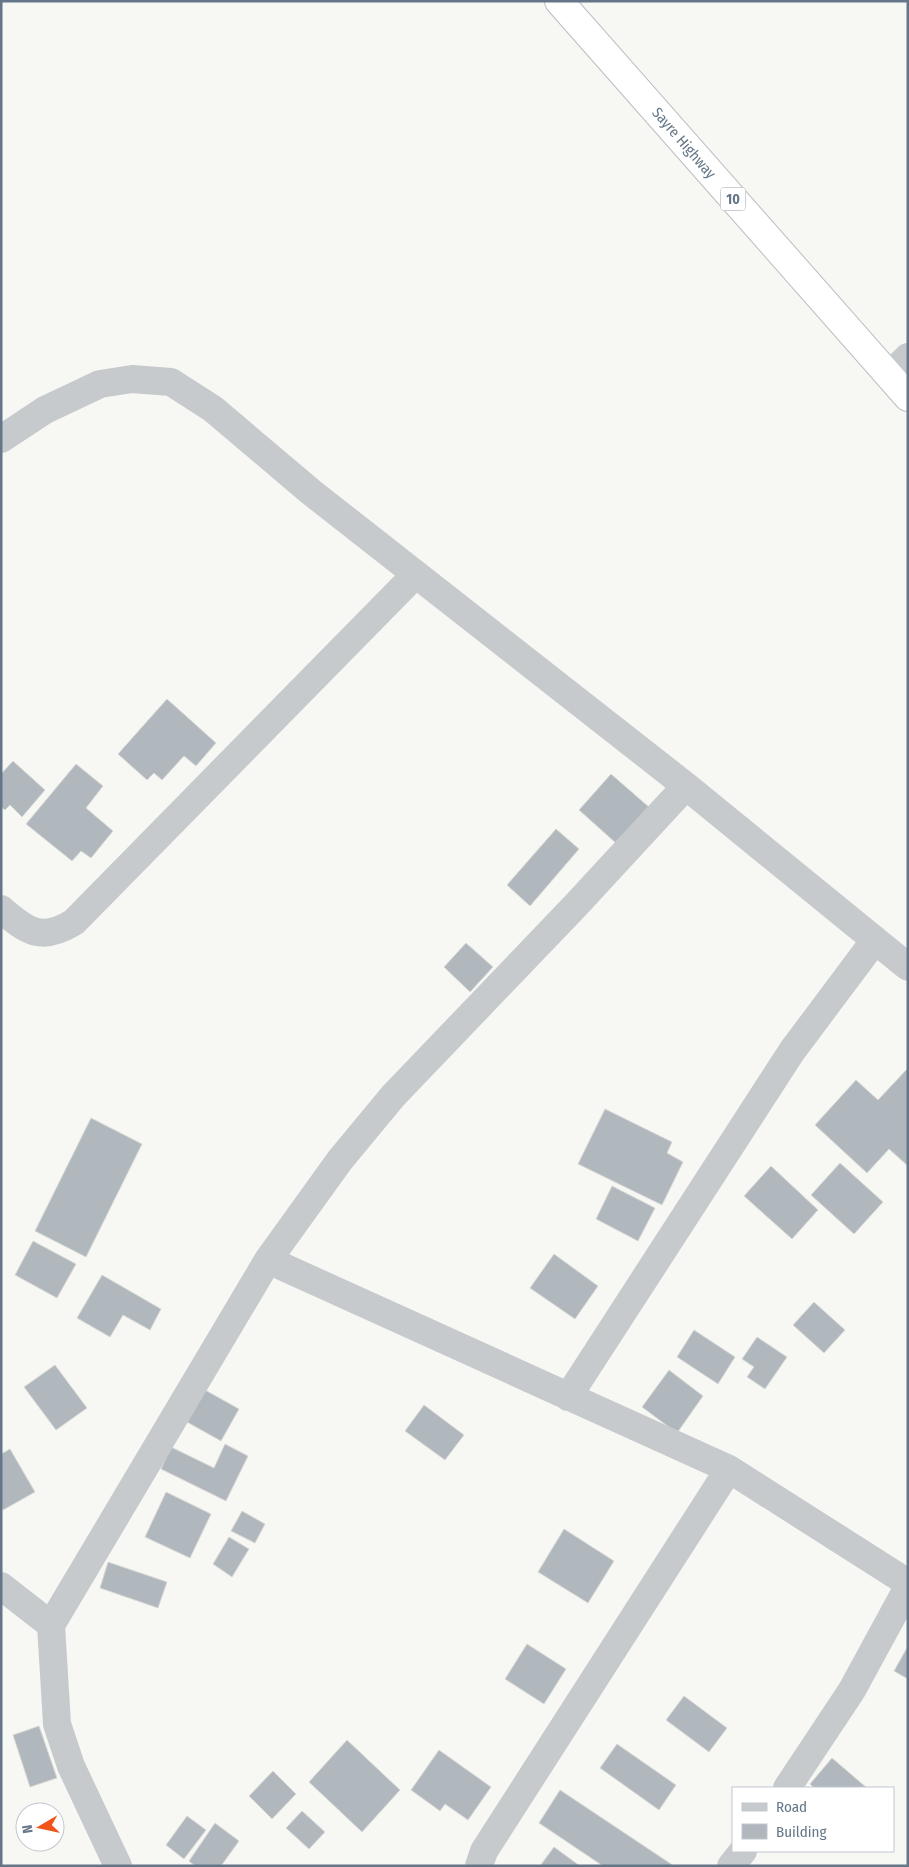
<svg xmlns="http://www.w3.org/2000/svg" width="909" height="1867" viewBox="0 0 909 1867" font-family="'Fira Sans Condensed',sans-serif">
  <style>
    .building { fill: #b0b7bd; stroke: #d9d9d6 }
    .lines { fill: none; stroke-linecap: round; stroke-linejoin: round }
    .highway-casing { stroke: #bbbdc0; stroke-width: 30 }
    .minor { stroke: #c6cacd; stroke-width: 28 }
    .highway { stroke: #fff; stroke-width: 28 }
    .labels { text-anchor: middle; dominant-baseline: central; stroke-width: 5; stroke-linejoin: round; paint-order: stroke }
    .shield { fill: #fff; stroke: #929fab; stroke-width: 1 }
    .shield-label { font-size: 14px; font-weight: bold; fill: #647687 }
    .street-label { font-size: 15px; fill: #647687; stroke: #fff }
  </style>
  <rect width="100%" height="100%" fill="#f7f7f4"/>
  <!-- building -->
  <path class="building" d="M167,699L216,743L196,766L184,756L162,780L154,773L147,780L118,754Z
    M13,761L45,790L22,817L10,805L5,810L1,807V774Z
    M76,764L103,786L86,808L113,831L91,858L81,851L72,861L26,824Z
    M611,774L650,808L617,844L579,810Z
    M556,829L579,849L530,906L507,885Z
    M466,943L493,967L470,992L444,967Z
    M908,1068V1166L889,1149L867,1173L815,1125L856,1080L878,1100Z
    M605,1109L672,1142L667,1153L683,1162L662,1205L578,1164Z
    M91,1118L142,1144L86,1257L35,1231Z
    M840,1163L883,1202L854,1234L811,1195Z
    M771,1166L818,1210L792,1239L744,1196Z
    M612,1186L655,1208L638,1241L596,1219Z
    M33,1241L76,1264L57,1298L15,1275Z
    M554,1254L598,1286L575,1319L530,1288Z
    M102,1275L161,1309L150,1330L123,1315L110,1337L77,1318Z
    M814,1302L845,1330L824,1353L793,1325Z
    M694,1330L735,1357L718,1384L677,1357Z
    M757,1337L787,1357L765,1389L747,1377L754,1367L742,1359Z
    M55,1365L87,1408L56,1430L24,1387Z
    M669,1370L703,1396L677,1433L642,1407Z
    M205,1390L239,1409L221,1441L187,1422Z
    M424,1405L464,1435L445,1460L405,1431Z
    M225,1444L248,1456L226,1501L161,1469L171,1447L214,1468Z
    M10,1449L35,1492L3,1510L1,1506V1454Z
    M166,1492L211,1514L190,1558L145,1537Z
    M242,1511L265,1524L255,1543L231,1531Z
    M564,1529L614,1561L588,1603L538,1572Z
    M229,1537L249,1549L232,1577L213,1564Z
    M108,1562L167,1582L158,1608L100,1588Z
    M527,1644L566,1669L544,1704L505,1679Z
    M908,1646V1679L894,1671Z
    M684,1696L727,1728L709,1752L666,1720Z
    M39,1726L57,1778L30,1787L13,1735Z
    M347,1740L400,1790L362,1832L309,1782Z
    M617,1744L676,1785L659,1810L600,1768Z
    M439,1750L491,1787L468,1820L445,1804L440,1811L411,1790Z
    M832,1758L867,1788H814L810,1784Z
    M273,1771L296,1794L272,1819L249,1796Z
    M560,1790L674,1866H603L539,1823Z
    M302,1811L325,1832L309,1849L286,1828Z
    M187,1816L206,1830L184,1859L166,1845Z
    M215,1823L239,1841L221,1866H195L189,1861Z
    M554,1847L580,1866H540Z"/>
  <g class="lines">
    <defs>
      <path id="highway" d="M559,1L908,397"/>
    </defs>
    <!-- highway casing -->
    <use href="#highway" class="highway-casing"/>
    <!-- minor -->
    <path class="minor" d="M889,376L908,357
      M1,439L45,410L100,384L132,379L171,382L213,409L311,492L686,786L908,967
      M1,909C27,932 42,942 74,922L415,575
      M268,1260L729,1469L484,1851L479,1866
      M568,1397L792,1051L875,940
      M729,1469L908,1583
      M1,1586L51,1625
      M787,1788L852,1690L908,1587
      M118,1866L71,1766L57,1724L51,1625L268,1260L340,1160L393,1096L576,905L686,786
      M731,1866L743,1851"/>
    <!-- highway -->
    <use href="#highway" class="highway"/>
  </g>
  <g class="labels">
    <!-- shield labels -->
    <rect class="shield" x="720.5" y="187.5" width="25" height="23" rx="4"/>
    <g class="shield-label">
      <text x="733" y="199">10</text>
    </g>
    <!-- street labels -->
    <g class="street-label">
      <text transform="translate(684 143) rotate(49)">Sayre Highway</text>
    </g>
  </g>
  <!-- border -->
  <rect width="909" height="1867" fill="none" stroke="#647687" stroke-width="5"/>
  <!-- legend -->
  <rect x="732" y="1787" width="162" height="65" fill="#ffffff" stroke="#c1c8cf"/>
  <rect x="742" y="1803" width="25" height="8" fill="#c6cacd" stroke="#c1c8cf"/>
  <text x="776" y="1812" font-size="15" fill="#647687">Road</text>
  <rect x="742" y="1824" width="25" height="15" fill="#b0b7bd" stroke="#c1c8cf"/>
  <text x="776" y="1837" font-size="15" fill="#647687">Building</text>
  <!-- north arrow -->
  <g transform="translate(40 1827) rotate(261)"><circle r="24" fill="#ffffff" stroke="#c1c8cf"/>
  <path d="M0-4L9 19L0 12L-9 19Z" fill="#f15419"/>
  <text y="-8" font-size="14" font-weight="bold" text-anchor="middle" fill="#647687">N</text>
  </g>
</svg>
